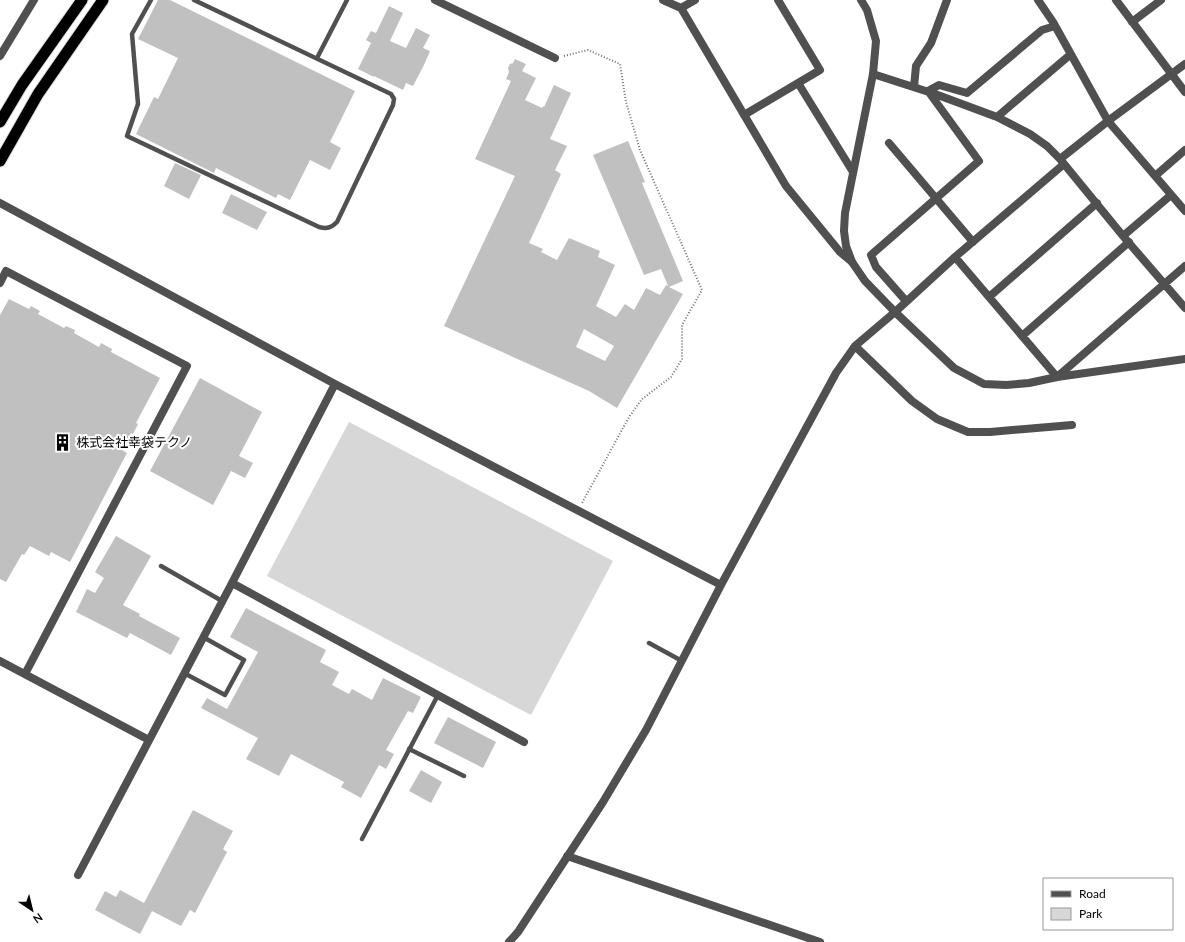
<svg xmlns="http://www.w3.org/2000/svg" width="1185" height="942" viewBox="0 0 1185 942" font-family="Lato,'Noto Sans JP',sans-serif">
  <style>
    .green { fill: #d7d7d7 }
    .building { fill: #c0c0c0; fill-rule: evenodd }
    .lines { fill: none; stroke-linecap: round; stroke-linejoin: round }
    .trunk-casing { stroke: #dbdbdb; stroke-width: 13 }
    .path { stroke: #727272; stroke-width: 2; stroke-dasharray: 1 2; stroke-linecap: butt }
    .service { stroke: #505050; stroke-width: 4.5 }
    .minor { stroke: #505050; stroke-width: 8 }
    .tertiary { stroke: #505050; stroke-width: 8 }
    .trunk { stroke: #000; stroke-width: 11 }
    .labels { text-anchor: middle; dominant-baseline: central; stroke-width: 4; stroke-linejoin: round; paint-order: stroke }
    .poi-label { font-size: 13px; fill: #000; stroke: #fff; text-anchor: start }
  </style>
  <rect width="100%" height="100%" fill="#fff"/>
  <!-- green -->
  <path class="green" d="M349,422L613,561L531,715L267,576Z"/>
  <!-- building -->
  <path class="building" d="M158,0H170L355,91L330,142L341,148L330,170L310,160L290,200L278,194L276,198L216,168L214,173L136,134L154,97L158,99L178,58L138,39Z
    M389,6L403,13L390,41L406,48L416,28L430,35L423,48L430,51L424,65L413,86L406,83L403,90L374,76V77L358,69L371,43L366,40L371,31L376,33Z
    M515,59L526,64L522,71L536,78L525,100L542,108L543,106L544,107L554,85L571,93L550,139L567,146L555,170L561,174L529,243L543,249L541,252L557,260L569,238L600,251L598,257L615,265L596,306L616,317L625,304L634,310L646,288L660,295L666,285L668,286L661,269L644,275L593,155L628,141L645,182L642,183L683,281L669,287L683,294L617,408L589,391L444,326L515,176L475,159L511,81L506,79L509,72L508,68L510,64L513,63ZM584,329L614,346L605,361L576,347Z
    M175,163L201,175L189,199L164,186Z
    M231,194L267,212L257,230L222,213Z
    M9,299L29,309L31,306L40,311L38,314L64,328L66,326L75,330L74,333L99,347L101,343L112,349L111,352L160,378L136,423L138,424L133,434L131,433L122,450L127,453L70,562L51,552L49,556L30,546L24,555L22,554L6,582L0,579V315Z
    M200,378L262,412L239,456L253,463L245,478L231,471L213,505L150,471Z
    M116,536L151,556L123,605L140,614L139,616L180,638L171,655L130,633L127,638L76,612L87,589L95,593L104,578L95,572Z
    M246,608L326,650L320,662L339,672L332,685L349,694L352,689L372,700L383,678L421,697L413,713L408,711L386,750L394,754L386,769L379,765L361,798L341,787L344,782L291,754L279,776L246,759L258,738L201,708L207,698L227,709L258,652L230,637Z
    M448,717L496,742L483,768L434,743Z
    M421,770L442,782L431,803L409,791Z
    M193,810L233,831L223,849L227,852L195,913L190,910L181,926L152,911L140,934L95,910L105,891L116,897L120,890L144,903Z"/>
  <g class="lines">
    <defs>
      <path id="trunk" d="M0,122L22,85L82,0
        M0,161L38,94L103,0"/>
    </defs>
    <!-- trunk casing -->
    <use href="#trunk" class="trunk-casing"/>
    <!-- path -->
    <path class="path" d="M564,56L588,50L620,64L626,102L640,150L702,290L682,325V359L671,377L642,399L629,417L582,503"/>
    <!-- service -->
    <path class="service" d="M151,0L132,34L138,104L127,136L319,227C327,229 331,228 337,222L393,105L394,99L391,94L194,0
      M317,58L347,0
      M161,566L222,601
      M649,643L682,661
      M184,673L225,695L244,660L203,637
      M409,749L464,776
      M362,839L438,695"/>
    <!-- minor -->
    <path class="minor" d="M435,0L555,58
      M663,0L681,8
      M695,0L681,8L786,186L840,252L852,262
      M1038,0L1053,22L1108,121L1185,211
      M1116,0L1185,92
      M1132,22L1161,0
      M873,74L935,94L997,117L1030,134L1047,146L1060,159L1123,236L1185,308
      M798,83L853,172
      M914,87L916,66L931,43L947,0
      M744,115L820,70L778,0
      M997,117L1071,54
      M889,143L973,242
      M1060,159L1108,121L1185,64
      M1155,176L1185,150
      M1123,236L1171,195
      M955,257L1057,377L1185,266
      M989,297L1097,203
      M906,301L876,267L871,255L979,161L928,91L939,85L967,93L1042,30L1055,26
      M895,312L955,257L1064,164
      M1022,336L1129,242"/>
    <!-- tertiary -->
    <path class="tertiary" d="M861,0L867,10L876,41L873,74L845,213L844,231L846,246L852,262L865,281L895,312L954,368L984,384L1006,385L1029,383L1057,377L1185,359
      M0,56L34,0
      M0,203L335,384L721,585
      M0,283L6,271L187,366L25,674
      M855,346L912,401L937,419L968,432H990L1072,425
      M232,583L524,742
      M0,661L149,740
      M567,856L820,942
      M78,875L232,583L335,384
      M509,942L518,932L603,802L646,730L721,585L836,373L855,346L895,312"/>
    <!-- trunk -->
    <use href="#trunk" class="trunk"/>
  </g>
  <!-- icons -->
  <defs>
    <symbol id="building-bare" viewBox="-9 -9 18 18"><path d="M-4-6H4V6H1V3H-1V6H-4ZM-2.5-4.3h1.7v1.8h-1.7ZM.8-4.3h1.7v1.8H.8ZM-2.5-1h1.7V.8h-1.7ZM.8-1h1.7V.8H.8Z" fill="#000" stroke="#fff" stroke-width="2.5" paint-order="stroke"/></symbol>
  </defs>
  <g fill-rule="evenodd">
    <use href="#building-bare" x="50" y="430" width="25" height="25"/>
  </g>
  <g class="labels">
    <!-- poi labels -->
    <g class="poi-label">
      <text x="76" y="442">株式会社幸袋テクノ</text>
    </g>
  </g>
  <!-- legend -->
  <rect x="1043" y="878" width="130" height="52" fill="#ffffff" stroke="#999999"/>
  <rect x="1051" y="891" width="20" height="6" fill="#505050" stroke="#999999"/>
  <text x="1079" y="898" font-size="12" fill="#000000">Road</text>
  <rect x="1051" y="908" width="20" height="12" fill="#d7d7d7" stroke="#999999"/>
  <text x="1079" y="918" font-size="12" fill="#000000">Park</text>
  <!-- north arrow -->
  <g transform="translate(32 910) rotate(145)" stroke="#ffffff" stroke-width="3" paint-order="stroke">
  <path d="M0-3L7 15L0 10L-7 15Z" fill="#000000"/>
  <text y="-6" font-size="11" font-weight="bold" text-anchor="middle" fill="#000000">N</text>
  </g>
</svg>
